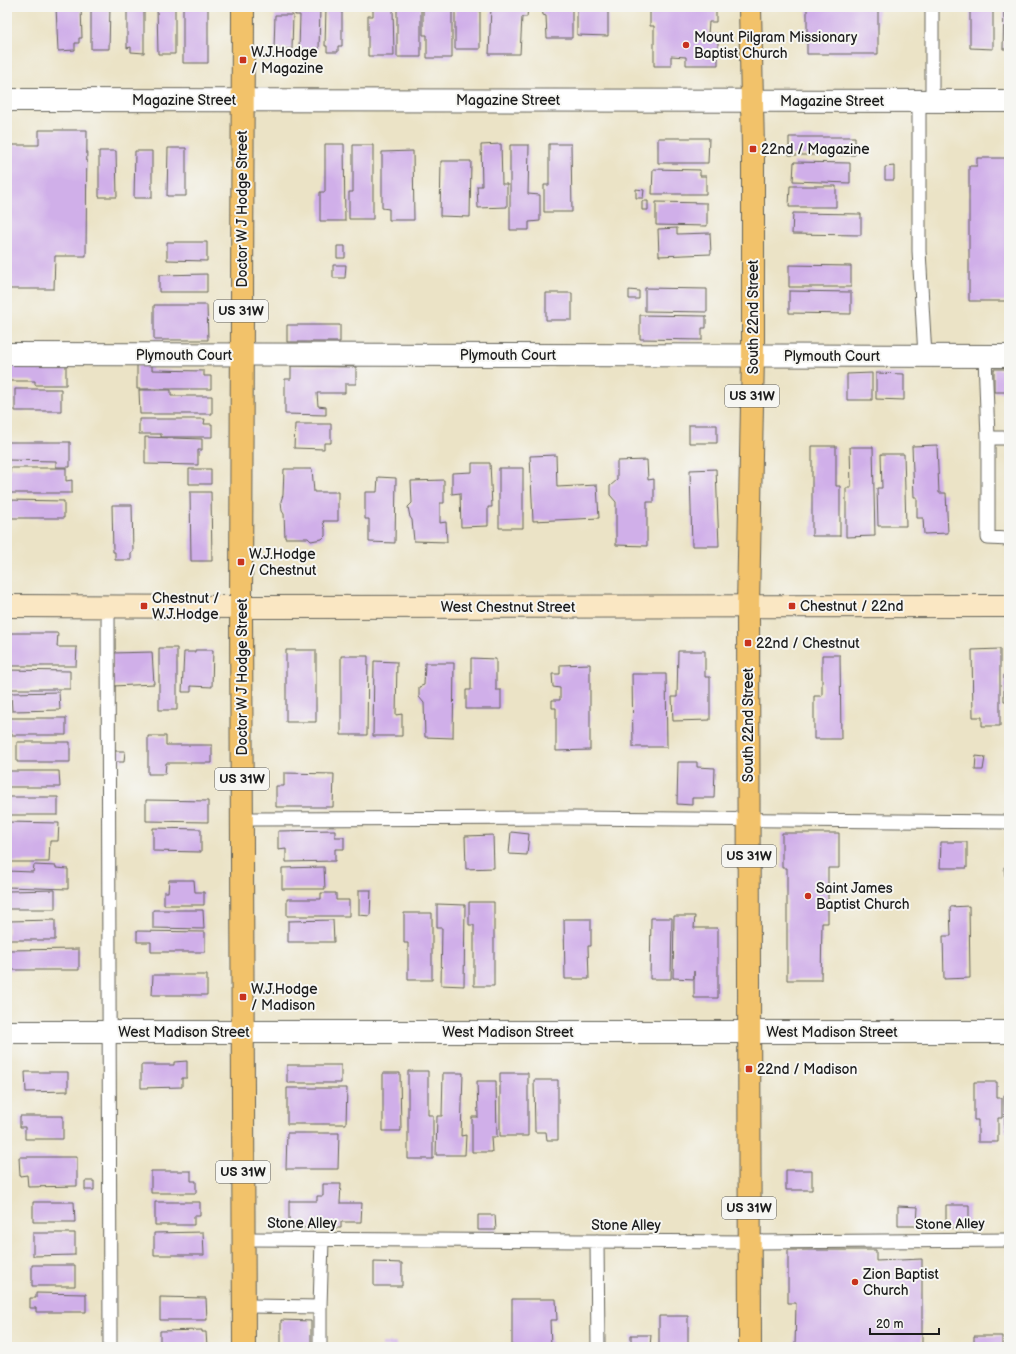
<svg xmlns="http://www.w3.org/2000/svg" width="1016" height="1354" viewBox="0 0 1016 1354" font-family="'Balsamiq Sans',sans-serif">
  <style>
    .building { fill: #d0afe9 }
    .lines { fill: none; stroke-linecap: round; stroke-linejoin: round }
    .lane-casing { stroke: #646258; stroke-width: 15 }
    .street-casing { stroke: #646258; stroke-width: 24 }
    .secondary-casing { stroke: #646258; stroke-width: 24 }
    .primary-casing { stroke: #646258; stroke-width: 24 }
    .lane { stroke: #fff; stroke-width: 13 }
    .street { stroke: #fff; stroke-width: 22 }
    .secondary { stroke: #fae7c3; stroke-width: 22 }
    .primary { stroke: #f2c26a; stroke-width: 22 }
    .poi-dot { fill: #c8321e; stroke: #f6f6f2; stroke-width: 1.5 }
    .labels { text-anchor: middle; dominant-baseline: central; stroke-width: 4; stroke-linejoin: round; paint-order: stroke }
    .shield { fill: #f6f6f2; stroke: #5d5d5c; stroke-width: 1 }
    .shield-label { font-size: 13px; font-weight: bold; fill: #1c1c1c }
    .poi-label { font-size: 14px; fill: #1c1c1c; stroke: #f6f6f2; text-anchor: start }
    .street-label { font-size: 14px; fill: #1c1c1c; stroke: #f6f6f2 }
  </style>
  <rect width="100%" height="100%" fill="#f6f6f2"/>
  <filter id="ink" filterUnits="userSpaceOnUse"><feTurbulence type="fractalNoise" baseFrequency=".025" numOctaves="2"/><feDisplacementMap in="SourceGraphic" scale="8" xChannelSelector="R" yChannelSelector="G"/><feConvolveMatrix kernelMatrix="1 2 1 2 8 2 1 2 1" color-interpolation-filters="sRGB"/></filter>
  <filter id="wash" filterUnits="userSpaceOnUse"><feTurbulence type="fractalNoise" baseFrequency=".012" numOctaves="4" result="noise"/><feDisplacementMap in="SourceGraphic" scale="16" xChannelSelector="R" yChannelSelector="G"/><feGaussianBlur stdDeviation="0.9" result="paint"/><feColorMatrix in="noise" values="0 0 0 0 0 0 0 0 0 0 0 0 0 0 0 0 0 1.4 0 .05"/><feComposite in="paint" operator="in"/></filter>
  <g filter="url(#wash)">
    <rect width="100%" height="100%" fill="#ebe3c6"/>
    <g id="blocks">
      <!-- building -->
      <path class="building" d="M56,7H81L82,38H79V43H75V50L58,51Z
        M91,7H110L109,49H91Z
        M127,7H144V53L131,52V47L127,48Z
        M157,7H175V54H158Z
        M183,7H208V63H183Z
        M295,7H320L319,50L299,49L300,15H295Z
        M326,7H342V46H338V52H327V46H325Z
        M373,7H393L394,56H368V16H373Z
        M397,7H421V57H397Z
        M423,7H452V58H427V35H423Z
        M455,7H480V49H455Z
        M491,7H528L527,17H522L520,54H489Z
        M542,7H572V38H547L546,16L543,15Z
        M577,7H608V36L577,35Z
        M650,7H716V22H709L708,34H718V65H686V57L671,56V66H654V26H650Z
        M807,7H878V54H807Z
        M970,7H993V49L970,48Z
        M1004,7H1009V49H1003Z
        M275,15H293L292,49H274Z
        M39,130H87L86,256H55L54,289H7V145H39Z
        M789,137H855V155H789Z
        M658,138H709L708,163H658Z
        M325,144H344L345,221H320V192H325Z
        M501,144L502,184H507V207L478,208L477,186H482L481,145Z
        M549,144H571L572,212H544V185H549Z
        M353,145H373V219H349V192H353Z
        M510,145H529L528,194L540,195V221L529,222V230H510Z
        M168,148H186V196H167Z
        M99,151H116L117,197H99Z
        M135,151H152V198H134Z
        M413,151L414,220H389V209L382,208V152Z
        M977,158H1009V301H969V166H977Z
        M441,161H471L470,217L440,216Z
        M794,162L850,163V183L793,181Z
        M894,166V180H885V167Z
        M653,169L700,170V176H706V194H652Z
        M790,186H836V207H789Z
        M636,189L644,190L643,198H636Z
        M642,201H648V210H642Z
        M656,202L707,203V226L656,225Z
        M793,213L861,214V235L792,234Z
        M677,228V234L710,233L711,254L659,256L658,229Z
        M167,242H207V261L167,260Z
        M337,246H345V258H337Z
        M333,265H346L345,278H333Z
        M789,265L851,266V287H789Z
        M207,274V292H159V275Z
        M645,288L707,289V312L645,311Z
        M629,290L639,291V299H629Z
        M789,291L851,292V314L789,313Z
        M546,293H572V320H546Z
        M154,305H207L208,340H154Z
        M640,315L706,316V328H702V340L640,339Z
        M287,325H340V342H287Z
        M7,361H66V385H35V381H7Z
        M137,365H152V370L204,371V376H211V389H137Z
        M291,366L356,367V384H345V393H317L318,406L326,407V415L285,414V379H291Z
        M994,369H1009V392H994Z
        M872,373V400H847V374Z
        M876,373L904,374V400L876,399Z
        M15,389H61V411H15Z
        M139,390H171V396H212V414H140Z
        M139,419H205L204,424H212V437H161V434H139Z
        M295,424H331V443H324V449L294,448Z
        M689,425H717V443H689Z
        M145,437L202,439V450H198V465L145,464Z
        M7,442H70V467H56V461L7,460Z
        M937,445L939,493H946L948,533L924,534L923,518H917V497H914L912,446Z
        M812,446H836V486H840V536H812Z
        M850,447H873L875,536L846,537V488H851Z
        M881,454H904L906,526H878L877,488H882Z
        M556,455L557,487L597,485L599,518L533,521L530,456Z
        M647,460L648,480L654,479V502H647V546L616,545V502L610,495V486L617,480V461Z
        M472,463H490L492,507H488V526L461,527L460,493L452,494V473L472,472Z
        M10,468H66V481L72,480V493H10Z
        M499,468H523V528H499Z
        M189,469H211V484H189Z
        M284,469H312L314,492H338V521H323L325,529V536L322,539L311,541L308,538H285L284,514L282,511L281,501L283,495Z
        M716,469L719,546H692L690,470Z
        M378,477L396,478L395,543L369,542V519H365V492H377Z
        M444,480V503H440V523L446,522L447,542L414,541L412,520L410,517L408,507L412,503L411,481Z
        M190,492H211L212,561H191Z
        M8,500L64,501V518H8Z
        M112,505H132L133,552H131V560H115V552H113Z
        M7,633H58L57,647H77L76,666H7Z
        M159,648H177V710H159Z
        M1000,649V726H982V717H973L972,650Z
        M195,650H213L212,687L191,686V692H182L184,652H195Z
        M286,650H316V722H286Z
        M678,651H705V677H710V720L673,721L672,697H677Z
        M152,652L154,684L113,686L112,653Z
        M822,655H840L841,739H814V696H822Z
        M341,656H368L367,735H341Z
        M471,658L496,659V690H501V709H466V690H471Z
        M374,661L397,662L396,715L402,714V736H373Z
        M425,663H454L453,738L425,737L424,703L419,697V687L424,685Z
        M590,664V750L556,751V708H552V700H560V688L553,687L552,674H560V665Z
        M7,670L70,671V689H7Z
        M632,674H666L667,747H633Z
        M1004,675H1009V701H1004Z
        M59,692L60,710L12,711L11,693Z
        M7,718H66V735H11V731H7Z
        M148,736H166V745H212V763H166L165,774H148Z
        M17,742H70V762H17Z
        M111,751H125L124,762H111Z
        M976,756L985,757L983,770H975Z
        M678,762H697V767L715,768L714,798H692V805L677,804Z
        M8,771H59L60,787H8Z
        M284,773L334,774L333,807H276V786H284Z
        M7,797H58V815H7Z
        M146,800L208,801V822L146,821Z
        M7,822L59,823L58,841H50L49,862H7Z
        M153,828L201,829V852L153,851Z
        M335,830V837H344V849H335V861L286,862V849L278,850V831Z
        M511,832L529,834L527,855L509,854Z
        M782,833H839V868H828V923H822L821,980H787V868H782Z
        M493,835L494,868L466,869L465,836Z
        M941,842H967V868H940Z
        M34,865L56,866V868L68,869V889L7,887V871L33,872Z
        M324,867L325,889H282V868Z
        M1004,867H1009V875L1005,876Z
        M169,880H194L195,892H204V905H164V892H168Z
        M55,890V909H8V891Z
        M359,890H371L370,916L359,915Z
        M321,893H336V900H349V916H287V899H321Z
        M469,902H494V986H474V925H469Z
        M437,904L465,905L464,986L441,985L442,928H437Z
        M969,906L970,978L944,979L943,936H951L950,907Z
        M153,910H203L204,929L153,928Z
        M404,913H432V980H408V943H404Z
        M674,916H695L694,928H718V998H694V971V979L673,978Z
        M651,918H672L671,979H650Z
        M564,919H591V946H588L589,979H565Z
        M55,920V940H8V921Z
        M333,920L334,942H288V921Z
        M137,931L205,932V952H151V942H137Z
        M79,949V970H8V950Z
        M153,975H207V995H152Z
        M187,1061V1078H182V1087L141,1088V1065H174V1062Z
        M287,1065H341V1083H287Z
        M408,1071H428V1115H433V1159H408Z
        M25,1072H68V1091L26,1092Z
        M383,1073H400L401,1131H383Z
        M443,1073H463L461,1136L466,1135L465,1155H436L437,1116H442Z
        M500,1073H528V1136H500Z
        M534,1080H558V1140H547L546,1132H535Z
        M477,1081H496L497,1137H491L492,1152H472V1117H478Z
        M974,1082H997V1098H1002V1118H998V1142H978V1120H974Z
        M287,1088H347L346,1124H287Z
        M1007,1089H1009V1132H1005L1004,1095H1007Z
        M20,1116H63V1139H25V1127H20Z
        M287,1133H339L338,1169H286Z
        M19,1157H77V1186L28,1187L27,1175L20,1176Z
        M786,1170H812V1190H786Z
        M151,1171H191V1181H196V1193H151Z
        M85,1181H94V1190H85Z
        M323,1184H341L340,1203H362L361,1222H341V1228H289V1201H317V1196H323Z
        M33,1202H74L75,1222H33Z
        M155,1202H200V1216H194V1225H155Z
        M946,1205H969V1228H946Z
        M898,1206L918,1207L917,1226H898Z
        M478,1215H495L496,1230H478Z
        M203,1232L204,1255H154V1233Z
        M33,1233H75V1255L33,1256Z
        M788,1250H876V1261L922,1259V1347H795L796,1303H788Z
        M374,1262L402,1263V1286H374Z
        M32,1265H75V1286H32Z
        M36,1293L86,1294V1312H36V1308H30V1298H36Z
        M160,1297L206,1298L207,1320H160Z
        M512,1299H556L557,1320H550L551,1347H512Z
        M659,1316H688V1347H659Z
        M281,1320L311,1321V1347H281Z
        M202,1330V1332H206L207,1347H160V1331Z
        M631,1335H651L650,1347H631Z
        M974,1336H1002V1347H974Z
        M382,1343H396V1347H382Z"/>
    </g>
  </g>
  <g filter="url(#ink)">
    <use href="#blocks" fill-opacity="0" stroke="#646258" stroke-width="1"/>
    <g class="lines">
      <defs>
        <path id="lane" d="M932,7V101
          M919,100V251L925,356
          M985,356L988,438V538L1009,539
          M988,438H1009
          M108,606L110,1347
          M242,819L569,818L1009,822
          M243,1239L749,1242L1009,1240
          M597,1241L598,1347
          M244,1306L320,1307V1347
          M320,1307L322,1240"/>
        <path id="street" d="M7,100L1009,101
          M7,354L1009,356
          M7,1032H1009"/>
        <path id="secondary" d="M7,606L241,607L1009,606"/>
        <path id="primary" d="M243,7L241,607L244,1347
          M750,7L753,149V355L748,606L750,1347"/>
      </defs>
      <!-- lane casing -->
      <use href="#lane" class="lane-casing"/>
      <!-- street casing -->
      <use href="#street" class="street-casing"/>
      <!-- secondary casing -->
      <use href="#secondary" class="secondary-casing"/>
      <!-- primary casing -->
      <use href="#primary" class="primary-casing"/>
      <!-- lane -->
      <use href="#lane" class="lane"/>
      <!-- street -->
      <use href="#street" class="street"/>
      <!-- secondary -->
      <use href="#secondary" class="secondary"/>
      <!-- primary -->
      <use href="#primary" class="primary"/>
    </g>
  </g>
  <!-- markers -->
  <g class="poi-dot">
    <circle cx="686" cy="45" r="4"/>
    <rect x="239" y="56" width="8" height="8" rx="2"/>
    <rect x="749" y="145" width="8" height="8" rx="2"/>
    <rect x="237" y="558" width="8" height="8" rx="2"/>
    <rect x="140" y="602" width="8" height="8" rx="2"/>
    <rect x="788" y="602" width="8" height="8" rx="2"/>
    <rect x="744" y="639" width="8" height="8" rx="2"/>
    <circle cx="808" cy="896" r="4"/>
    <rect x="239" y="993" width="8" height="8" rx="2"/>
    <rect x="745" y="1065" width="8" height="8" rx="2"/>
    <circle cx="855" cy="1282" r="4"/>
  </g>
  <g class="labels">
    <!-- shield labels -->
    <g class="shield">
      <rect x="214" y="300" width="54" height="22" rx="3"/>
      <rect x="725" y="385" width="54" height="22" rx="3"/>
      <rect x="215" y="768" width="54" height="22" rx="3"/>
      <rect x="722" y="845" width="54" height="22" rx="3"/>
      <rect x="216" y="1161" width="54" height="22" rx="3"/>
      <rect x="722" y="1197" width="54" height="22" rx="3"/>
    </g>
    <g class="shield-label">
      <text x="241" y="311">US 31W</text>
      <text x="752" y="396">US 31W</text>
      <text x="242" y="779">US 31W</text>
      <text x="749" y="856">US 31W</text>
      <text x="243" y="1172">US 31W</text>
      <text x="749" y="1208">US 31W</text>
    </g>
    <!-- poi labels -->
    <g class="poi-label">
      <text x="694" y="37">Mount Pilgram Missionary<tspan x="694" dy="16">Baptist Church</tspan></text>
      <text x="251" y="52">W.J.Hodge<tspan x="251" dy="16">/ Magazine</tspan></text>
      <text x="761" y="149">22nd / Magazine</text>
      <text x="249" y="554">W.J.Hodge<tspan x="249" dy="16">/ Chestnut</tspan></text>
      <text x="152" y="598">Chestnut /<tspan x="152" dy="16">W.J.Hodge</tspan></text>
      <text x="800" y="606">Chestnut / 22nd</text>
      <text x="756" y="643">22nd / Chestnut</text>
      <text x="816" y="888">Saint James<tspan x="816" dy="16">Baptist Church</tspan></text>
      <text x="251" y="989">W.J.Hodge<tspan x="251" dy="16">/ Madison</tspan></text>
      <text x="757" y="1069">22nd / Madison</text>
      <text x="863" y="1274">Zion Baptist<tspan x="863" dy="16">Church</tspan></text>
    </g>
    <!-- street labels -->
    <g class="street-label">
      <text x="184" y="100">Magazine Street</text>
      <text x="508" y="100">Magazine Street</text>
      <text x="832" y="101">Magazine Street</text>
      <text transform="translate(242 209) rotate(-90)">Doctor W J Hodge Street</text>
      <text transform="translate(753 317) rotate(-90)">South 22nd Street</text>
      <text x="184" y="355">Plymouth Court</text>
      <text x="508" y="355">Plymouth Court</text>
      <text x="832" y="356">Plymouth Court</text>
      <text x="508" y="607">West Chestnut Street</text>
      <text transform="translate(242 677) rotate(-90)">Doctor W J Hodge Street</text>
      <text transform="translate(748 725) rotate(-90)">South 22nd Street</text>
      <text x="184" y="1032">West Madison Street</text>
      <text x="508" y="1032">West Madison Street</text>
      <text x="832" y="1032">West Madison Street</text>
      <text x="302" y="1223">Stone Alley</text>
      <text transform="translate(950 1224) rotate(-1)">Stone Alley</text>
      <text x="626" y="1225">Stone Alley</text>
    </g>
  </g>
  <!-- margin -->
  <rect width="1016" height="1354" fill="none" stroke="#f6f6f2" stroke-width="24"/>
  <!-- scale -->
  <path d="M870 1328v6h69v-6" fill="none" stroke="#1c1c1c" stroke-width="2"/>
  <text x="876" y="1328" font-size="12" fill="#1c1c1c" stroke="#f6f6f2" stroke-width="3" paint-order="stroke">20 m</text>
</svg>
